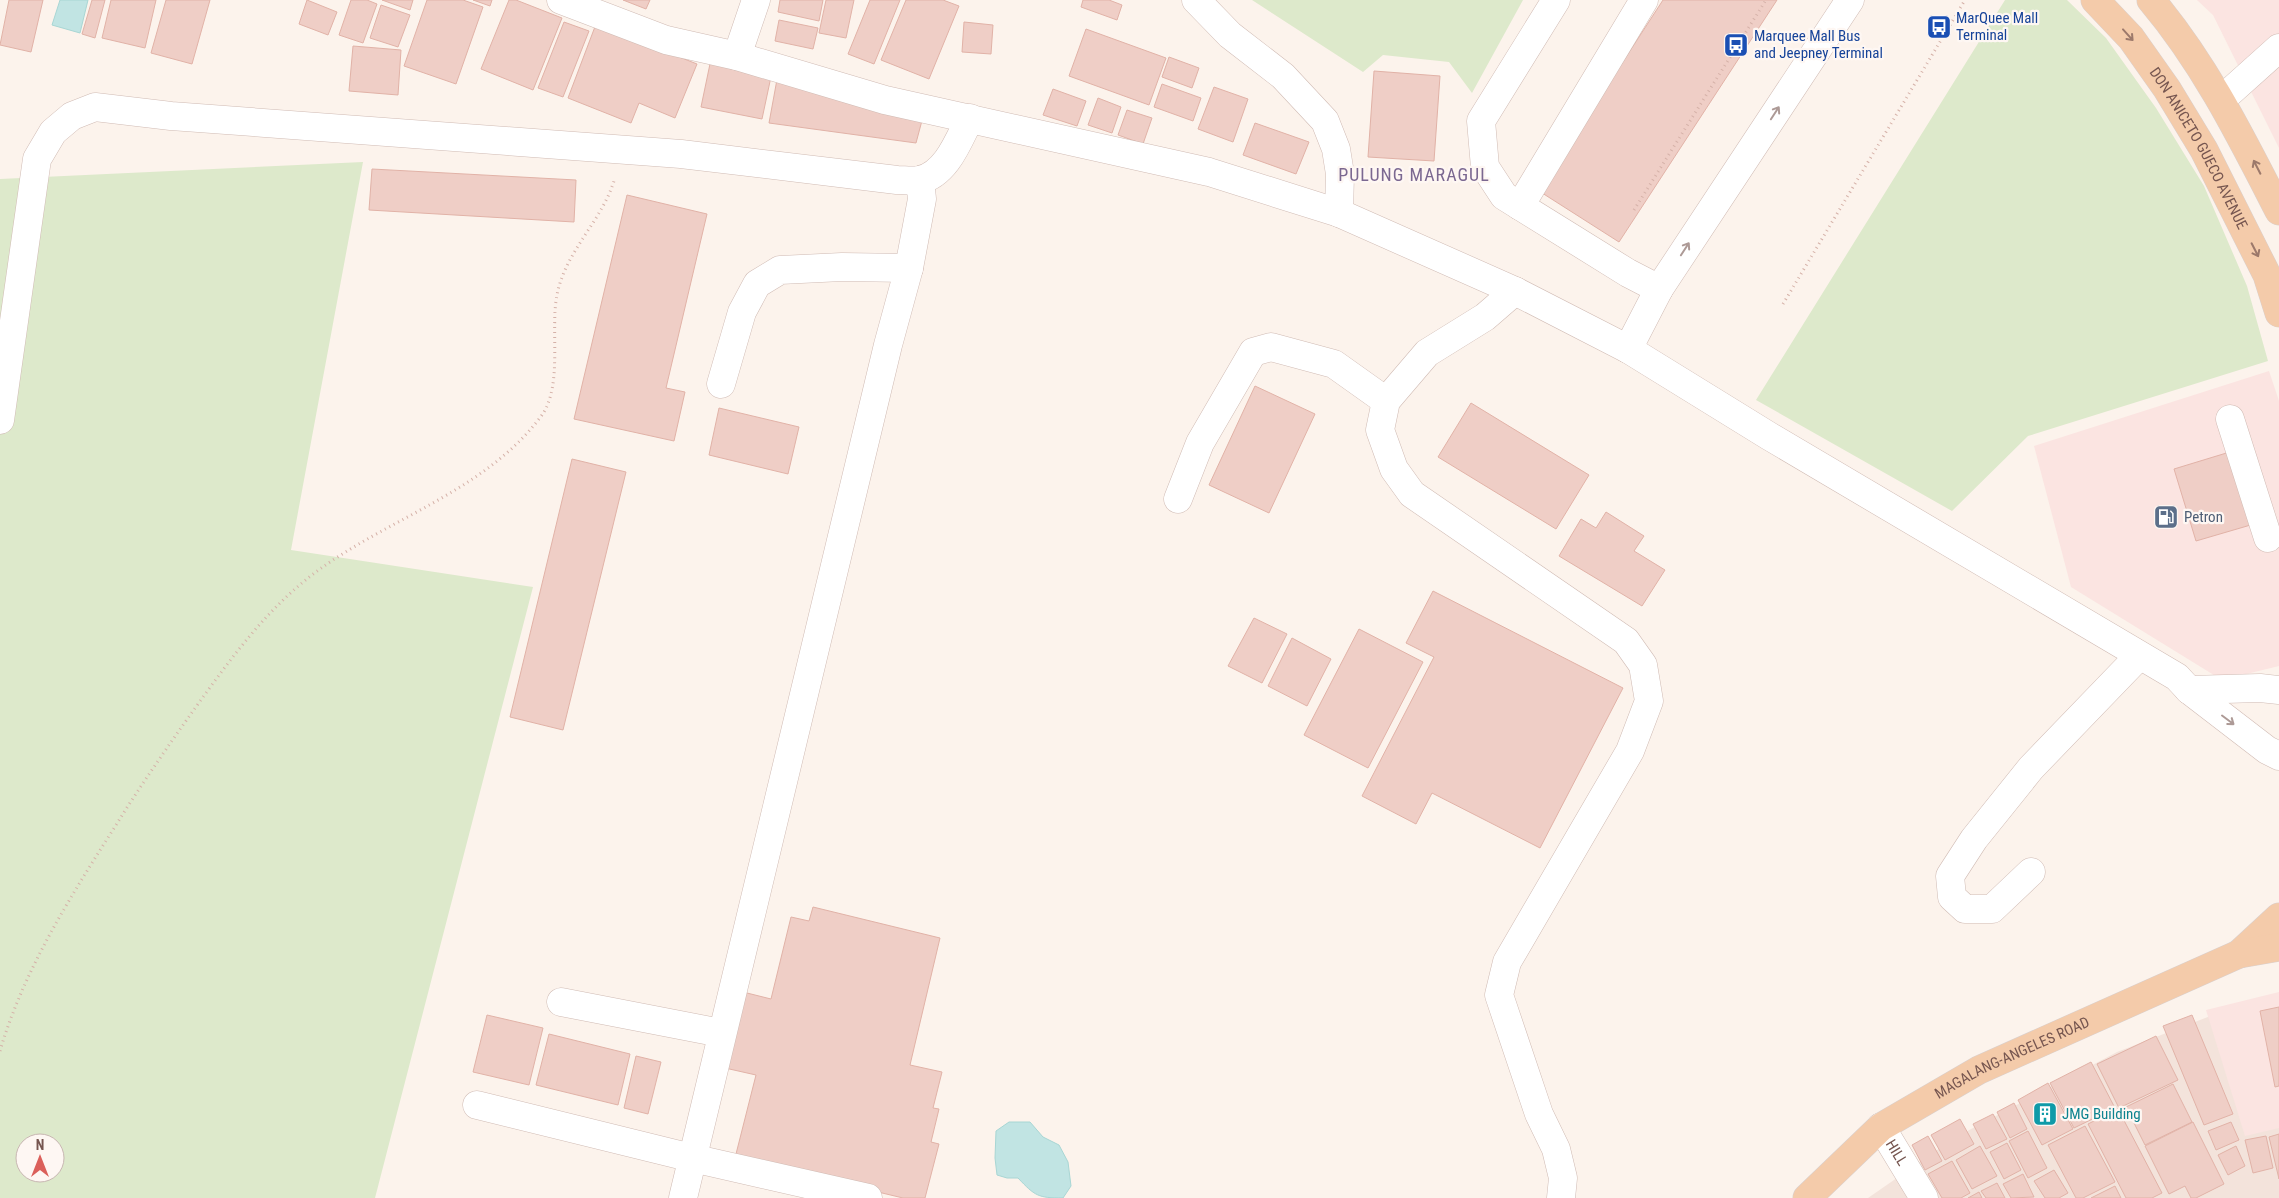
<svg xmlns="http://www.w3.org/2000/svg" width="2279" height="1198" viewBox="0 0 2279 1198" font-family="'Roboto Condensed',sans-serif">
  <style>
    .residential { fill: #f3e3db }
    .commercial { fill: #fbe4e1 }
    .green { fill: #dde9cb; fill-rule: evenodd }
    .water { fill: #c1e4e3; stroke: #a8d6d4 }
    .building { fill: #efcec6; stroke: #e1b2a7 }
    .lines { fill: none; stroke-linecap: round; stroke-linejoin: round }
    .minor-casing { stroke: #d0bbb4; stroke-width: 29 }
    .major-casing { stroke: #d9d0ce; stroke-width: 29 }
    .path { stroke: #d5b1a8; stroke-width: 3; stroke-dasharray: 1 4; stroke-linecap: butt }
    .minor { stroke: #fff; stroke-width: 28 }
    .major { stroke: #f4cbaa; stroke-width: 28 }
    .oneway { stroke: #9c796b }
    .oneway2 { stroke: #ad9a96 }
    .labels { text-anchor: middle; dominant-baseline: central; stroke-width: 4.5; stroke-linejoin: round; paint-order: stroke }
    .transit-label { font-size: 15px; fill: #164399; stroke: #fef7f3; text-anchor: start }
    .street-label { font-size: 15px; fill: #765650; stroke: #fef7f3 }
    .service-label { font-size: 15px; fill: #4e5e75; stroke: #fef7f3; text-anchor: start }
    .culture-label { font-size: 15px; fill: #0d838f; stroke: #fef7f3; text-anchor: start }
    .quarter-label { font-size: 18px; letter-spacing: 1px; fill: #7b6891; stroke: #fef7f3 }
  </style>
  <rect width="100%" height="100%" fill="#fcf3ec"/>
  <!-- residential -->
  <path class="residential" d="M2279,1000V1198H1868L1956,1137L2117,1052L2213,1015Z"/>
  <!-- commercial -->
  <path class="commercial" d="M2197,0H2279V148L2213,15Z
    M2269,371L2279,401V666L2222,680L2071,587L2034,446Z
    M2279,992V1128L2245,1136L2206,1010Z"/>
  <!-- green -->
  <path class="green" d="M1252,0H1523L1472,93L1449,62L1383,55L1363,72Z
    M2005,0H2067L2106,38L2156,108L2204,186L2247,286L2268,361L2028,436L1952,511L1756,400Z
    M363,162L291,550L533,587L375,1198H0V179ZM25,1143H55V1173H25Z"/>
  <!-- water -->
  <path class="water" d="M60,0H88L80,33L52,25Z
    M1009,1122H1030L1043,1137L1059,1145L1068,1162L1071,1186L1063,1198C1038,1198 1035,1196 1018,1178H1007L997,1175L995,1158L996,1131Z"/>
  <!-- building -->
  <path class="building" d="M9,0H43L31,52L0,45Z
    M92,0H105L95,38L82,34Z
    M111,0H156L145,48L102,38Z
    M166,0H210L192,64L151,53Z
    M307,0L337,12L328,35L299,24Z
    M351,0H367L377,4L363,43L339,35Z
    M382,0H413L410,10Z
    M427,0H463L483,7L456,84L404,66Z
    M473,0H492L490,6Z
    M509,0H516L562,18L533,90L481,69Z
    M623,0H650L646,9Z
    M780,0H823L819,21L778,12Z
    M826,0H854L846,38L819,33Z
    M870,0H900L874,64L848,54Z
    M906,0H943L959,6L929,79L881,60Z
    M1083,0H1109L1122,5L1117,20L1081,7Z
    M1663,0H1777L1619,242L1539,191Z
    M381,5L410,15L398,47L370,38Z
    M779,20L818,28L813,49L775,41Z
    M564,22L589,31L563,97L538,88Z
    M964,22L993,25L991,54L962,52Z
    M596,24L697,64L675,118L639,103L631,123L568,98Z
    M1086,29L1166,58L1149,105L1069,76Z
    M353,46L401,50L398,95L349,91Z
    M1169,57L1199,68L1192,88L1162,77Z
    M711,59L772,72L762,119L701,107Z
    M1374,71L1440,76L1434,161L1368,157Z
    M778,74L924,113L916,143L769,123Z
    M1162,84L1201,98L1193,121L1154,107Z
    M1214,87L1248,99L1233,142L1198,129Z
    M1053,89L1086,101L1077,126L1043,115Z
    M1098,98L1121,107L1112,133L1088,125Z
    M1127,110L1152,118L1143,144L1118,135Z
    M1255,123L1309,142L1296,174L1243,155Z
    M372,169L576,180L574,222L369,210Z
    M627,195L707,214L666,388L685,392L674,441L574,419Z
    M1255,386L1315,414L1269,513L1209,485Z
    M1471,403L1589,475L1556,529L1438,457Z
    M719,408L799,427L788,474L709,455Z
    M2233,451L2254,524L2196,541L2174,469Z
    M572,459L626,472L563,730L510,717Z
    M1606,512L1644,536L1634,551L1665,570L1642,606L1559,556L1581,519L1596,528Z
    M1433,591L1623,688L1540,848L1432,793L1416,824L1362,796L1434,657L1406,643Z
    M1254,618L1287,634L1262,683L1228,666Z
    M1359,629L1423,662L1368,768L1304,735Z
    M1292,638L1331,659L1307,706L1268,686Z
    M813,907L940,938L910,1065L942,1072L933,1108L939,1109L931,1142L939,1144L925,1198H903L807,1175L736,1154L756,1075L725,1068L743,992L771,999L791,917L809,921Z
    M2279,1007V1086L2275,1087L2260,1011Z
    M487,1015L543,1028L529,1085L473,1072Z
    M2192,1015L2233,1114L2204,1125L2163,1026Z
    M549,1034L630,1054L618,1105L536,1085Z
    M2156,1036L2178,1080L2119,1108L2097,1064Z
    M636,1056L661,1062L648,1114L624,1108Z
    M2091,1062L2115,1108L2074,1128L2050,1083Z
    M2048,1083L2073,1129L2042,1145L2018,1100Z
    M2173,1084L2192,1122L2145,1145L2126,1107Z
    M2014,1103L2027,1129L2010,1138L1997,1112Z
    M2118,1109L2162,1193L2152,1198H2126L2088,1124Z
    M1993,1114L2007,1139L1986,1149L1973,1124Z
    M1960,1119L1974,1144L1945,1160L1931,1135Z
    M2193,1122L2224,1184L2196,1198H2191L2185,1186L2169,1194L2145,1146Z
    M2231,1122L2239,1140L2216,1150L2208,1131Z
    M2085,1126L2115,1182L2083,1198H2076L2048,1145Z
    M2028,1131L2047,1168L2028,1178L2009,1141Z
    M2279,1134V1179L2269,1137Z
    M1928,1136L1942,1161L1925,1170L1912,1145Z
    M2266,1136L2273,1168L2253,1173L2245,1140Z
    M2007,1143L2021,1170L2004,1179L1990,1152Z
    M1980,1146L1997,1176L1972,1189L1956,1160Z
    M2236,1146L2245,1166L2228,1175L2218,1155Z
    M1952,1161L1970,1193L1961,1198H1942L1928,1174Z
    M2054,1170L2068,1193L2059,1198H2045L2034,1181Z
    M2023,1174L2034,1197L2011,1198L2003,1184Z
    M1997,1183L2005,1198H1986L1981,1191Z
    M2115,1186L2121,1198H2091Z
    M1979,1192L1982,1198H1968Z"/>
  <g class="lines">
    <defs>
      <g id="minor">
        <path d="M561,0L666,40L737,56L885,100L1209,172L1339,213L1515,291L1628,349L1769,436L2177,677L2189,690L2267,750L2279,756"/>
        <path d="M1196,0L1230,35L1283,76L1325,121L1336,149L1340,174L1339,213"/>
        <path d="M1556,0L1481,121L1485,167L1504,196L1628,273L1659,289"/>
        <path d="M737,56L756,0"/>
        <path d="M2221,100L2279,48"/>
        <path d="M1520,206L1644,0"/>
        <path d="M1515,291L1485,317L1427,353L1386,401L1380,430L1394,469L1412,494L1626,641L1643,665L1649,701L1630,751L1507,962L1499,995L1539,1114L1556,1149L1563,1178L1561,1198"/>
        <path d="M1628,349L1659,289L1850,0"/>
        <path d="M721,384L742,312L757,284L780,270L842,267L909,268"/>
        <path d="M2230,419L2268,538"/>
        <path d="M0,420L37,159L53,132L72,116L95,107L171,116L681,154L897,180C904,180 913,181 920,180C947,174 959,139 970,118"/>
        <path d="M1178,499L1200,443L1253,352L1271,347L1334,364L1386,401"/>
        <path d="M2189,690L2260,688L2279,690"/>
        <path d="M2031,872L1992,909H1965L1952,897L1950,876L1974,839L2031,768L2139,656"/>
        <path d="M561,1002L721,1033"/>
        <path d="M477,1105L692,1158L868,1198"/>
        <path id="s1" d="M1881,1127L1924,1198"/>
        <path d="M683,1198L888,345L909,268L922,199L920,180"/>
      </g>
      <g id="major">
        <path id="s2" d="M2095,0L2131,38L2167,89L2204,150L2267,275L2279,313"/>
        <path d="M2151,0C2205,64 2241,137 2279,211"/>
        <path d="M2239,954L2279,917"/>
        <path id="s3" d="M1807,1198L1881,1127L1979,1070L2239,954L2279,947"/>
      </g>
    </defs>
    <!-- minor casing -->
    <use href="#minor" class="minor-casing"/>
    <!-- major casing -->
    <use href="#major" class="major-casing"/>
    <!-- path -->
    <path class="path" d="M1634,210L1766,0
      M1783,304L1965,0
      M0,1051C26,962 79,884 128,806C156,763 184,723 214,682C245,640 277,600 320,569C392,517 488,489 542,415C563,385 550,329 557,295C565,252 601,222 614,181"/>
    <!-- minor -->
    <use href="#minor" class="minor"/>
    <!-- major -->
    <use href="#major" class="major"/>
  </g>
  <!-- one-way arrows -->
  <defs><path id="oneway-shaft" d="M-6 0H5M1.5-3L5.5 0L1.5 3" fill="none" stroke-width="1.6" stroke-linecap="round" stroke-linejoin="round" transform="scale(1.25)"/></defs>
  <g class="oneway">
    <use href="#oneway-shaft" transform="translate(2128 35) rotate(48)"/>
    <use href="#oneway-shaft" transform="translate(2257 167) rotate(-117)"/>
    <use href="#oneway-shaft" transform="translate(2255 250) rotate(63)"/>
  </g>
  <g class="oneway2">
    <use href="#oneway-shaft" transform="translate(1775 113) rotate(-57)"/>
    <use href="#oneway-shaft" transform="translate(1685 249) rotate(-57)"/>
    <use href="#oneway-shaft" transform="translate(2228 720) rotate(37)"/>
  </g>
  <!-- icons -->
  <defs>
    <symbol id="bus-square" viewBox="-11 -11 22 22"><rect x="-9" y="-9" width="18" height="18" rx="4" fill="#1a4fb4" stroke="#fef7f3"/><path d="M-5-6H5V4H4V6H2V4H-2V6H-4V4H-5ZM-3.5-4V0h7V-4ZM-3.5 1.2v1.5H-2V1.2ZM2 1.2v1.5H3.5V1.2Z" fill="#fff"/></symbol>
    <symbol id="fuel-square" viewBox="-11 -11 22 22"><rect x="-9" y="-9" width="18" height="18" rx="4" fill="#5c6f8a" stroke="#fef7f3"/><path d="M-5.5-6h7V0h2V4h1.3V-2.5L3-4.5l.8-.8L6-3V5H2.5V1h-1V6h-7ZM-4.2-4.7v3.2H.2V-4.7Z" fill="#fff"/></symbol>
    <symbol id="building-square" viewBox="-11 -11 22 22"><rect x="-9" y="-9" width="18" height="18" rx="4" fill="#0f9aa8" stroke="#fef7f3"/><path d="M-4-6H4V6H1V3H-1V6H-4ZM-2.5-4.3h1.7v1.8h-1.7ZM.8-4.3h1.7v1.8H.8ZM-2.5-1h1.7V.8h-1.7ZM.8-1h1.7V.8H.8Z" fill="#fff"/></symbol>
  </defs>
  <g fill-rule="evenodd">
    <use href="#bus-square" x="1925" y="13" width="28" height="28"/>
    <use href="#bus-square" x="1722" y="31" width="28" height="28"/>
    <use href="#fuel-square" x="2152" y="503" width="28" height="28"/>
    <use href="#building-square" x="2031" y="1100" width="28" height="28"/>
  </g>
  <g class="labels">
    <!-- transit labels -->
    <g class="transit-label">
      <text x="1956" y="18">MarQuee Mall<tspan x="1956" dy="17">Terminal</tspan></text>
      <text x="1754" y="36">Marquee Mall Bus<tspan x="1754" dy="17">and Jeepney Terminal</tspan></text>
    </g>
    <!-- street labels -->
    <g class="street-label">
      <text stroke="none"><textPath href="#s2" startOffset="182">DON ANICETO GUECO AVENUE</textPath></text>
      <text stroke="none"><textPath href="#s3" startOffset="251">MAGALANG-ANGELES ROAD</textPath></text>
      <text stroke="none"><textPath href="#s1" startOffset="30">HILL</textPath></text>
    </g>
    <!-- service labels -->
    <g class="service-label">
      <text x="2184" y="517">Petron</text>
    </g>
    <!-- culture labels -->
    <g class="culture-label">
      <text x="2062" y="1114">JMG Building</text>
    </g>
    <!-- quarter labels -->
    <g class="quarter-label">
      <text x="1414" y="174">PULUNG MARAGUL</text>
    </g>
  </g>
  <!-- north arrow -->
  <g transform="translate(40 1158)"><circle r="24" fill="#fef7f3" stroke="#c8b7b2"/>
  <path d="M0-4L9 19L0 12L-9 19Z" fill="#db605b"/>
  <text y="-8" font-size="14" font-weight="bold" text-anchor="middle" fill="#765650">N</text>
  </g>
</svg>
